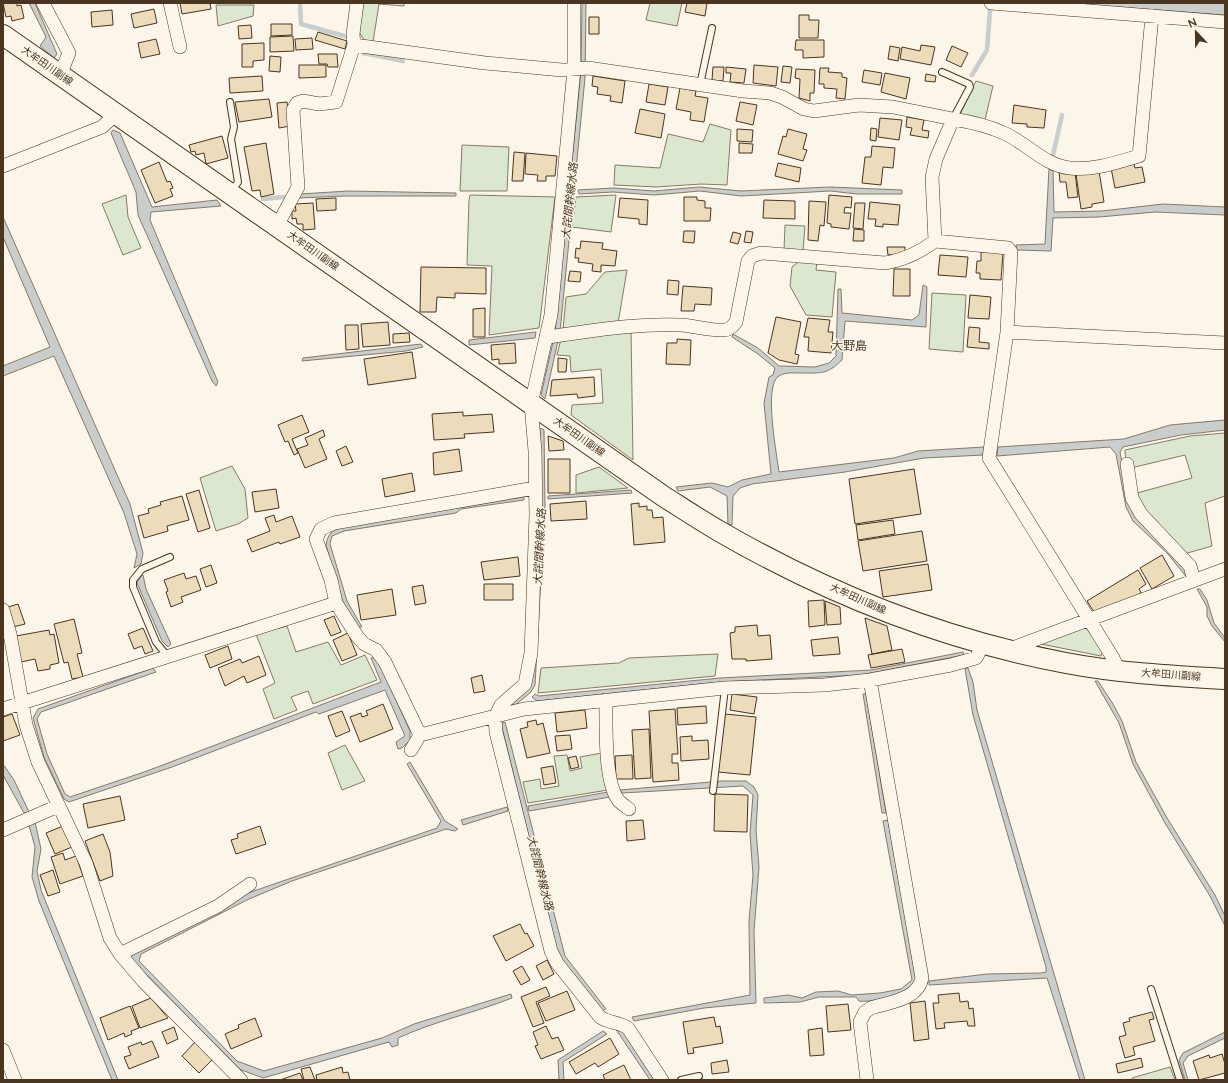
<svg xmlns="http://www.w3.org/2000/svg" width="1228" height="1083" viewBox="0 0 1228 1083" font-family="'Nunito Sans','Noto Sans JP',sans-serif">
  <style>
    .green { fill: #dce7d0; stroke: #887966 }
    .water { fill: #c9cecd; stroke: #887966 }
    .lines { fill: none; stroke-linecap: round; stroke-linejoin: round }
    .stream { stroke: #c9cecd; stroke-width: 4.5 }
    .building { fill: #ecdcbc; stroke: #4a3520 }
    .lane-casing { stroke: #4a3520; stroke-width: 8 }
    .street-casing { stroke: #4a3520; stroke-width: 14 }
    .primary-casing { stroke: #4a3520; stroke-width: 22 }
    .lane { stroke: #fbf6e9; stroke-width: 6 }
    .street { stroke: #fbf6e9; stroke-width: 13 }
    .primary { stroke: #fbf6e9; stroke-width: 20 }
    .labels { text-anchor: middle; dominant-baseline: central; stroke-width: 3; stroke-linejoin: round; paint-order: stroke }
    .street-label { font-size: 10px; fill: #4a3520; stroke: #fbf6e9 }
    .water-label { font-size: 11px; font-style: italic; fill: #4a3520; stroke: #fbf6e9 }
    .quarter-label { font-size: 12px; fill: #4a3520; stroke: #fbf6e9 }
  </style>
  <rect width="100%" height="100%" fill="#fbf6e9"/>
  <!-- green -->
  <path class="green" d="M363,3H404V6L379,4L373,42L364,40L359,32Z
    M650,3H682L677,26L646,20Z
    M216,5H254L253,16L218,26Z
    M976,81L993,86L985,120L960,114Z
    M710,124L731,130L727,185L701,184L657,187L614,185L615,165L660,168L668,134L703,142Z
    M462,145L509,147L507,191H460Z
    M126,195L128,217L141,248L123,255L102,204Z
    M470,195L555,197L539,328L489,335L492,266L467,265L469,200Z
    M616,195L611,232L572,227L576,197Z
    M785,225L805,226L803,251L784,250Z
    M801,260L817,261L816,270L836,272L832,317L806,315L790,286L792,267Z
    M627,270L618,323L563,330L566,297L586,294L605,272Z
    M932,293L966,295L963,352L929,349Z
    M631,330L633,460L571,415L572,405L603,403L601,369L571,372L570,356L557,355L561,339Z
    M1225,433V496L1205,503L1212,546L1184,554L1143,511L1137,493L1192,478L1185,455L1135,467H1126L1125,450L1190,436Z
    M232,466L245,489L248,518L238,524L216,531L200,478Z
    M599,467L628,488L576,493V475Z
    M1084,625L1103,651L1101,656L1041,644Z
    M287,626L296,652L328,642L341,665L365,655L377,680L313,704L308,691L291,697L297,710L274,719L263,689L275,683L256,634Z
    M718,654L715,676L538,693L541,668L619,663L629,658Z
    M345,745L365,781L342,790L328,753Z
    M602,753L608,790L528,803L523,782L540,779L541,789L559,786L554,756L567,755L570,771L582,768L580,757Z
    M1170,1067L1175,1080H1133L1132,1078Z"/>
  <!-- water -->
  <path class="water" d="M29,3H35L57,54L54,58L40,46L46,37Z
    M582,3H586L585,78L560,332L545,399L541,395L555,333L581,71Z
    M1062,3H1225V15Z
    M113,130L120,133L152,207L217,200L221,206L151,212L150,220L218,382L216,386L212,381L138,215L136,192L111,133Z
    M1049,169L1053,171L1054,212L1102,211L1163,204L1225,207V215L1155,212L1099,217L1053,218L1051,251L1017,250L1016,245L1045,244Z
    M699,187L741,191L830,187L902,190V194H857L830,191L741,196L700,191L654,195L613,192L579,194L578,190L614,188L654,191Z
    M348,191L456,193V196H345L299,198L300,194Z
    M3,217L130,504L143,553L141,564L134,568L137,554L124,513L54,356L3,376V366L50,347L3,237Z
    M923,285L927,287L926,327L845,321L842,360C827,375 820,373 800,373C793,373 785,372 779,376C763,385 777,455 779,472L894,458L918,451L984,447L983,455L924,458L845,472L752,484L740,488L733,496L732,525L728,524L727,496L710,487L678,491L676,487L712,483L728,487L742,480L771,474L764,403L769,377L773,375L775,368L758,354L732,337L733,334L758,348L779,366L815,367L829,363L836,356L838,289H841L842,313L912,320L919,315Z
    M536,332L535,338L469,345V340Z
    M421,344L423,347L406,351L302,361L303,358Z
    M1225,420V430L1181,435L1123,447L1120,452L1130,505L1174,555L1190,578L1188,579L1168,554L1133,521L1126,507L1116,454L1110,447L997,456L998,447L1124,439L1170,425Z
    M540,428L544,430L545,506L535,685L531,692L514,706L512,703L525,692L540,506Z
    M631,490L632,493L548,499V496Z
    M524,497V500L461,509L456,513L344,531L332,536L330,544L347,601L362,627H357L343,602L326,545C328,533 332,531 342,527Z
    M143,575L146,589L171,644L168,647L162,641L137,583L140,577Z
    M1197,589H1200L1207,600L1214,623L1225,638V642L1212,626L1207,616V607Z
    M963,652L964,655L860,675L720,682L537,701L532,697L535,694L539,696L720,678L871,670Z
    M371,658H377L410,731V740L402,748L398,749L396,742L405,736L385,690L319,714L316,712L172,767L69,802L64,799L44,757L33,718L38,709L153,668L156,672L41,712L37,719L47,754L65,794L70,797L147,771L381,682Z
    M968,668L973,682L977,710L1085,1080H1080L1047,978L929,985V981L987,974L1041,973L1046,972V967L973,715L965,669Z
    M1095,681H1098L1113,704L1122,721L1136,762L1167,818L1215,895L1225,916V926L1210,896L1165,823L1133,764L1119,723Z
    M863,694H866L886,813H882Z
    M505,722L565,956L606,1009L602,1011L562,960L556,947L501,723Z
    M410,762L445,821L458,829L455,831L446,829L292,881L249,899L141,954L139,961L237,1061L264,1071L382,1038L414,1024L511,994L512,998C474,1013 435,1021 398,1038V1045L392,1047L389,1042L263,1078L239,1069L130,958L136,952L245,894L437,828L441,821L407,764Z
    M3,764L14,780L29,812L24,813L3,775Z
    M722,781H746L754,787L758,795L756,830L759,867L754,931L756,1003L704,1008L634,1021L632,1017L750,995L749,921L753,875L750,834L753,795L743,786L622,793L620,790Z
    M608,792L610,797L529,811L528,806Z
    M507,807L508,811L463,825L461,820Z
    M888,820L916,978C914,982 913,987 910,989C902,995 869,1003 859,1001L856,997H819L800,1002L764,1003V998L788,995L802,998L816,992L838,991L852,995L880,993L901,989L912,980L883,821Z
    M35,822L41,849L37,871L41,890L118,1080H112L39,901L32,877L35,847L29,825Z
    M619,1026L641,1055L654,1080H650L615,1028Z
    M603,1031L607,1034L563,1062L564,1080H559L558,1060Z
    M1225,1032V1038L1188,1056L1183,1063L1188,1080H1185L1179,1060L1183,1053Z"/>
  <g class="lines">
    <!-- stream -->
    <path class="stream" d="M300,3L301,24L348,37
      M363,53L403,61
      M972,75L987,50L990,10
      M1053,155L1062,115
      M263,199L284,197"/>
  </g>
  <!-- building -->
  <path class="building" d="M3,3H17V6L21,5L24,18L12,21L11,16L6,17Z
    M180,3H210L211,9L182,14Z
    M687,3H707L705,16L685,12Z
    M154,9L157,23L134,28L131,14Z
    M112,10L113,25L92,27L91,12Z
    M799,15H809V20H819L818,38H799Z
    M589,17H599V34H589Z
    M271,24H292V35L271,36Z
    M251,25L252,38L239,39L238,26Z
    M318,32L347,41L345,49L315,40Z
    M293,36L294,51L270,52V37Z
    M312,38L313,49L296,50L295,39Z
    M156,39L160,54L141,58L138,43Z
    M796,40H824V57L803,58V50H795Z
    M264,43V60L253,61V67H242V44Z
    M921,45L935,47L931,65L900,59L902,47L920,51Z
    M890,46L900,48L898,61L888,59Z
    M952,46L968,53L961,67L946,60Z
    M318,54H337L338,67H328L327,64H319Z
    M270,56L281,57L280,72L269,71Z
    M299,65H326V77L299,78Z
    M754,65L778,67L776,86L753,83Z
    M783,66L792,67L790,83L781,82Z
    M713,67H724L723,81L712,80Z
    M726,67L746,69L744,83L730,82L731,73H726Z
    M820,68H829L828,72L842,73V77L847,78L845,99L836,98L837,89L824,88V84H819Z
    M796,69L815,70L814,93H810V101L799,98L800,79L795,78Z
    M864,70L882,73L880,85L862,82Z
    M885,73L910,78L906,99L881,92Z
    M926,74L936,76L935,82L925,81Z
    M262,76L263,91L230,93L229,78Z
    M593,76L625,81L622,103L610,101L611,96L597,94L598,87L592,86Z
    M649,84L668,87L665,105L646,102Z
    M680,88L696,91L695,96L708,98L704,122L690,120L691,112L676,109Z
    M269,99L272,117L239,122L235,102Z
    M287,102L290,126L279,128L277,103Z
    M740,102L757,105L753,125L736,121Z
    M1014,105L1046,110L1044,128L1027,127V124L1012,123Z
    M640,109L665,114L661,138L635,133Z
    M907,117L924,120L922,130L929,131L928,138L910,135L912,128L906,127Z
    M880,118L902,120L899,140L878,137Z
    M871,128L877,129L876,141L870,140Z
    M737,129L753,130L752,142L737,141Z
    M788,129L807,134L803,149L807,150L803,161L778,154L783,136L786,137Z
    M222,136L228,158L206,164L204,153L196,155L195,151L191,152L189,145Z
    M266,143L274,194L261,197L260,190L252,191L244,147Z
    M739,143L753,144L752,153H739Z
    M872,146L895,148L893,168L883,167L881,185L862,183L865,157H871Z
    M514,152L525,153L523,181H512Z
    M526,153L557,156L555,176H546V181H537L538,175L525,174Z
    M159,162L167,182L170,181L173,188L170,189L173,196L155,203L141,170Z
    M778,163L801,168L799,182L775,176Z
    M1134,164L1135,168L1142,167L1145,182L1115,188L1111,168Z
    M1059,171L1075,172L1078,197L1068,198L1066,182H1060Z
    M1099,171L1104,202L1092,204V207L1081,209L1076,174Z
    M829,195L852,197L851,208L845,207L844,213H851L849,229L831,227V224L827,223Z
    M684,197H697V200L705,201V208H711L710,221H684Z
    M336,198V210L317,211L316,199Z
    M620,198L648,200L647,225L639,224V219L618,217Z
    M764,200L795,201V219L763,218Z
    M809,201L826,202L824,226L820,225L818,241L808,240Z
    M870,202L900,205L898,225L883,224V227L875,226L876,219H868Z
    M313,203L315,229L303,230V224H297L296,218L292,219V211H296L295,204Z
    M855,203H865L863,229L853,228Z
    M854,229L864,230V241H853Z
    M684,231H695L694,243L683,242Z
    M746,231L753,232L751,243L744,242Z
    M733,232L741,234L738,244L730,242Z
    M581,241L603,243L602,249L617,251L615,266L601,265V272L592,271L593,264L578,262L579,258H575L576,248L580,249Z
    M887,247H905V254L888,255Z
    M981,252L1003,253L1001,280L980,279V273H976L977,261H981Z
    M940,255L968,257L966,277L938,275Z
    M421,267L486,268V294L455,293V298L437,297L436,312H420Z
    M894,269H910V296H893Z
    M570,271L581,272L580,282L568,281Z
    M668,280L679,281L678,295L667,294Z
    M683,286L712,288L711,305L695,304L694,311H681Z
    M970,295L991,297L989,319L968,318Z
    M485,308V337H473V309Z
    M776,317L801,322L795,354L799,355L797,364L779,360L768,353Z
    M808,318L830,320L828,332H833L831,353L808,351L809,337H804Z
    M388,322L390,345L363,347L361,324Z
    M345,325H358L359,349L346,350Z
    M969,327L980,328L979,342L989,343V349L967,347Z
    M409,333L410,342L393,343V334Z
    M677,339L691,340L690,365L666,364L667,343H677Z
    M515,343L516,363L499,364V359L492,360L491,345Z
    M412,352L416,378L368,385L364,359Z
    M558,358L567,359L566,372H558Z
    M594,377L595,396L578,398L577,394L550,396L552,380Z
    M463,412V416L492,414L494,432L464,434L465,438L434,440L432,414Z
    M302,415L309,432L292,439L298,453L294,455L288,441L285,442L278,425Z
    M323,430L325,436L319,439L327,459L305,468L297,449L308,445L305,438Z
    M548,436L563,441L564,450L549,451Z
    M346,446L353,462L342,466L336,451Z
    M459,449L462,471L434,475L433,453Z
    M548,459H570V493H548Z
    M914,469L921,514L855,524L849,479Z
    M412,473L415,491L385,497L382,479Z
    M276,489L279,508L255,512L252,492Z
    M199,490L210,528L198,532L186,494Z
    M182,496L189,520L167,526L168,531L144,538L138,516L149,513L148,509L161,505L160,502Z
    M586,501L587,519L551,521L550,504Z
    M639,503V507L647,506V510H652L653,518L663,517L665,542L634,545L631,504Z
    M274,515L276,522L292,516L300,537L280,544L279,542L252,552L247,540L270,531L265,518Z
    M893,520L895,534L858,540L856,525Z
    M922,531L927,561L863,571L858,541Z
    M1162,555L1174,576L1152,589L1140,568Z
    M518,557L520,576L484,580L481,562Z
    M928,564L932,590L883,597L879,571Z
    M211,565L217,583L206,587L200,569Z
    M1138,570L1146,584L1139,589L1141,593L1125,602L1094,612L1087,601Z
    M184,573L186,579L196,576L201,590L181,597L183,602L171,607L166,592L168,591L164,580Z
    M484,584H513V600H484Z
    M423,585L426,603L415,605L412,587Z
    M392,589L396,615L361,620L357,595Z
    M824,600L825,625L809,627L808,601Z
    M825,601L840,607L841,624L827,625Z
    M18,604L25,624L13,627L8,607Z
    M334,616L341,632L331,636L324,620Z
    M865,618L887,626L892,650L872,654Z
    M74,619L82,653L77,654L83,677L72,679L68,662L64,663L54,624Z
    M757,625L758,636L770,635L772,659L746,661V659H732L730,633L735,632V627Z
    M143,628L153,651L145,654L142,646L134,649L128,634Z
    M49,630L50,635L54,634L59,663L50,665V669L38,671L35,659L21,662L16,636Z
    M348,633L357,655L342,661L333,640Z
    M838,637L840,654L813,656L811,640Z
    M228,646L232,659L210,668L205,655Z
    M902,649L905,662L871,668L868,655Z
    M259,656L266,675L247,683L244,676L225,686L218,668L240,659L242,663Z
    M482,675L485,691L474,693L471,678Z
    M732,694L757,697L754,714L730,710Z
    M383,704L393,729L360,742L350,717L361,713L362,717L368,715L366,711Z
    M706,706L707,723L678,725L677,708Z
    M675,709L678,754H672V763H678L679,780L653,782L649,711Z
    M585,710L587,728L557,732L555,713Z
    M342,711L350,731L336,737L328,716Z
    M12,714L20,735L3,741V717Z
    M725,714L756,717L750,775L718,772Z
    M536,720L537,725L543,723L550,753L527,758L520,729L528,727L527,722Z
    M649,729L651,778L635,779L632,730Z
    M570,735L572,749L557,751L555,736Z
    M692,736V741L708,740L709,759L681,761L680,737Z
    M632,755L633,779H616L615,756Z
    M576,756L579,767L571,769L568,758Z
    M553,766L556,783L544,785L541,768Z
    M715,794L748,795L747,832L714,831Z
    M120,796L125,820L88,828L83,804Z
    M643,820L645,839L627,841L626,821Z
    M63,826L72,847L55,854L46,833Z
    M260,826L266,844L236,854L231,840L238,838L237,834Z
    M103,834L110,852L113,876L100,881L85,841Z
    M63,853L65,860L76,856L83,876L60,884L51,857Z
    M53,870L60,892L48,896L40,875Z
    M520,924L525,934L527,933L534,946L506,961L493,936Z
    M547,960L554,974L543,980L536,966Z
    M522,966L530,980L521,985L513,971Z
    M546,987L550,996L536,1002L544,1023L533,1027L521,997Z
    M567,991L575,1010L546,1021L538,1003Z
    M959,993L960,1002L968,1001L969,1009L973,1008L975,1026H968L967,1021L944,1023L945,1028L936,1029L933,1003H939L938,995Z
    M151,998L168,1018L140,1028L132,1006Z
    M925,1001L929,1039L914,1041L910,1003Z
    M848,1004L851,1030L828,1032L826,1006Z
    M130,1006L139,1028L131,1031L132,1034L125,1037L124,1033L108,1040L100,1018Z
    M1152,1012L1154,1019L1149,1020L1155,1041L1133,1047L1135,1055L1125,1058L1119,1037L1126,1035L1123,1023L1130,1021L1129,1018Z
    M714,1017L716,1027L720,1026L723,1043L693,1048L694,1053L688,1054L683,1022Z
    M255,1018L262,1036L231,1049L225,1034L239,1028L238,1025Z
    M546,1026L552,1039L558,1037L564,1050L541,1059L535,1046L538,1045L533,1032Z
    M174,1027L178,1039L167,1044L162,1032Z
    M822,1028L824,1055L810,1056L808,1030Z
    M610,1038L619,1054L598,1067L595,1063L576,1074L569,1062Z
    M152,1041L159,1057L129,1069L124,1057L131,1055L128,1047L141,1042L142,1045Z
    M195,1042L213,1059L199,1073L182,1056Z
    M1222,1054L1225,1064V1073L1199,1080L1193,1061L1209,1055L1210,1058Z
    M1141,1058L1143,1067L1118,1073L1116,1064Z
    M727,1060L729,1072L712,1074L711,1063Z
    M624,1065L631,1080H605L603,1075Z
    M310,1067L315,1080H304L301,1069Z
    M342,1067L343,1073L348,1072L350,1080H317L316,1075Z
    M300,1073L303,1080H280Z"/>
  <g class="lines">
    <defs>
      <path id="lane" d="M942,72L969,84L970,87L953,119
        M700,85L712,28
        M230,102L234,127L231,139L238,182L231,192
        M168,657L156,642L133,587V580L142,569L170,557
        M713,791L725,688
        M1151,989L1180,1080
        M681,1080L699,1076"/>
      <path id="street" d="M43,3L69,53L60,75
        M170,3L180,47
        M574,3V69L551,315L531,404L535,451L536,515L531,653L525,684L501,705L495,717L496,732L551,951L557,963L600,1017C608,1023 619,1022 628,1028L662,1080
        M991,3L1225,22
        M354,45L485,63L562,70L588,68L743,91L770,93L782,97L804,109L814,111L859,105L893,107L953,119L936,159L932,177L935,241L1008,248L1011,252L1007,332L989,458L1113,658L1119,671
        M953,119C972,122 989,126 1006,134C1027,144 1046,166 1070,168C1093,171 1118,162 1139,156L1152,16
        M3,166L102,127L116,114
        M277,226L298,187L293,110L297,103L303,101L319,104L336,102L354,45L353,34L357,3
        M1007,332L1225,343
        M547,337C592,331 636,323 681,325C695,326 710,331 724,330C729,330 733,326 736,322L748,261L752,256L761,253L885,263C904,260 919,253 935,241
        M1127,464L1132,498L1141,514L1190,566L1194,580
        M336,603L357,636L364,644L376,650L385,662L420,735L524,709L725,688L824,685L870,680L951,665L976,658L984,643
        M3,610L10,634L26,725L38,762L86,863L110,938L120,954L143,981L241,1080
        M1010,649L1225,569
        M606,700C606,723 604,784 619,801C622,804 626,807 629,809
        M3,709L336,603L331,580L316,539L321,529L334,523L535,488
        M411,750L420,735
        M3,830L58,806
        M120,954L218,906L250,884
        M3,1050L15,1080
        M867,1080L860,1022L865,1012L871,1008C889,1002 918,1000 922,978L870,680"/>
      <path id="primary" d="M3,35L663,496C682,508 700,520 719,531C826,593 945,640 1066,663C1118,673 1172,676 1225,679"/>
    </defs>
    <!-- lane casing -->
    <use href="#lane" class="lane-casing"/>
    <!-- street casing -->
    <use href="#street" class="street-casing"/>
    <!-- primary casing -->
    <use href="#primary" class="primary-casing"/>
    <!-- lane -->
    <use href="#lane" class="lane"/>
    <!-- street -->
    <use href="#street" class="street"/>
    <!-- primary -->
    <use href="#primary" class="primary"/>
  </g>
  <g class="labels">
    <!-- street labels -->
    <g class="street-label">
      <text transform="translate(47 66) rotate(35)">大牟田川副線</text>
      <text transform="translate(313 251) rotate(35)">大牟田川副線</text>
      <text transform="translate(579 437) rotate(35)">大牟田川副線</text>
      <text transform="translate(858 599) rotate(24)">大牟田川副線</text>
      <text transform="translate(1171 675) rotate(4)">大牟田川副線</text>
    </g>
    <!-- water labels -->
    <g class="water-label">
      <text transform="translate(570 201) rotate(-84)">大詫間幹線水路</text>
      <text transform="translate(540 547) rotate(-87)">大詫間幹線水路</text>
      <text transform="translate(540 873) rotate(76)">大詫間幹線水路</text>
    </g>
    <!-- quarter labels -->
    <g class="quarter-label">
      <text x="849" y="346">大野島</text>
    </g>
  </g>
  <!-- border -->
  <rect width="1228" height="1083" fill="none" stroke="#4a3520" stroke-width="8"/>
  <!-- north arrow -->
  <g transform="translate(1196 32) rotate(338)" stroke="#fbf6e9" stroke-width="3" paint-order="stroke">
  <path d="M0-3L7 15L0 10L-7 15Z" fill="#4a3520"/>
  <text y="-6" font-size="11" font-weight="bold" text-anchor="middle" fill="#4a3520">N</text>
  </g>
</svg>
